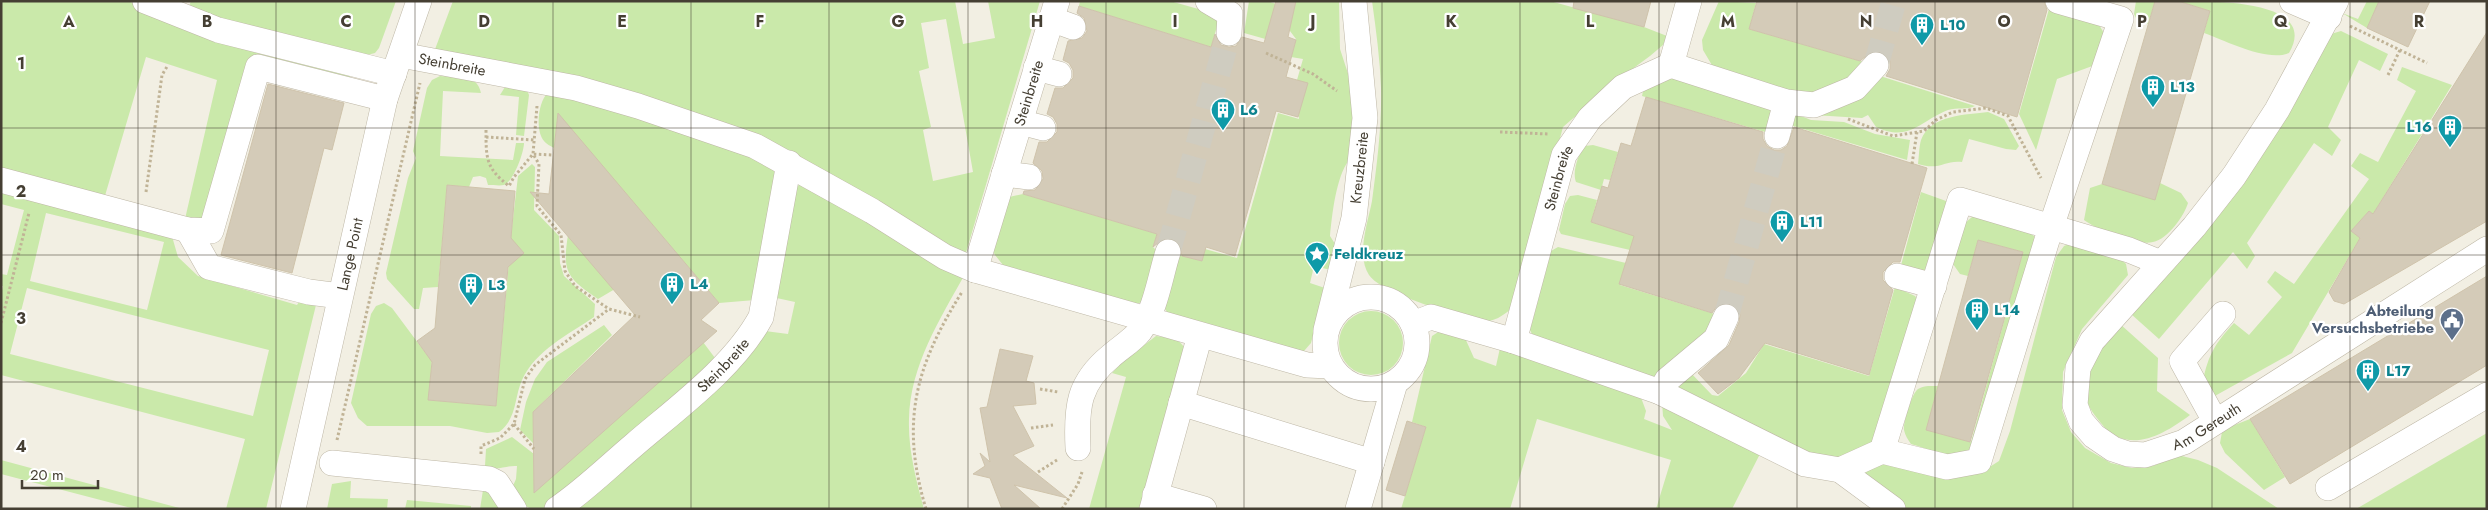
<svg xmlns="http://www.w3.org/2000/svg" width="2488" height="510" viewBox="0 0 2488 510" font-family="Jost,sans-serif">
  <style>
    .green { fill: #cae9aa; fill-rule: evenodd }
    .building { fill: #d4cbb8; stroke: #cfc3ab }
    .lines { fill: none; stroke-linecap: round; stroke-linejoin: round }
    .minor-tunnel { stroke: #cfccc0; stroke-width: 25; stroke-dasharray: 25 12; stroke-linecap: butt }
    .minor-casing { stroke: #beb7a6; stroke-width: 26 }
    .path { stroke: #c0b396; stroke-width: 3; stroke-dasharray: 2.5 2.5; stroke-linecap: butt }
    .minor { stroke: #fff; stroke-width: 25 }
    .grid { fill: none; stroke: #453f33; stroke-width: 1; stroke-opacity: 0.55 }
    .labels { text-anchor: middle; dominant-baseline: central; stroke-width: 4.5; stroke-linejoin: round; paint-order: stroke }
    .culture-label { font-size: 15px; font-weight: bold; fill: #0d838f; stroke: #fff; text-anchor: start }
    .street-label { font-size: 15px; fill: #453f33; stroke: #fff }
    .service-label { font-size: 15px; font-weight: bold; fill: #4e5e75; stroke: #fff; text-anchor: end }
    .grid-label { font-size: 16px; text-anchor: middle; font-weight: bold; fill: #453f33; stroke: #fff; stroke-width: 4.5; stroke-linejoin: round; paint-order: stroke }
  </style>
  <rect width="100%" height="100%" fill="#f2efe3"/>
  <!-- green -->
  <path class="green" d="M1,1H128L199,29L351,74L348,83L251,59L209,218L185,219L217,80L146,57L104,199L1,175Z
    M191,1H396L379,48L375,53L363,56L187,12Z
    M453,1H955L963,44L995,38L988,1H1040L965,256L787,152L434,52ZM946,19L973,172L933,181L923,130L931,127L919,71L929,68L921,23Z
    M1080,1H1170L1216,14L1224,32L1216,30L1211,47L1079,6Z
    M1249,1H1267L1292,9L1296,1H1339L1340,49L1355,95L1349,160C1336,177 1332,215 1330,236L1337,247L1331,270L1314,266L1310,283L1325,288L1311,343L1304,351H1292L1170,316L1165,309L1178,255L1202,261L1205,249L1237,258L1278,113L1299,119L1295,87L1303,59L1291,57L1296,39L1287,27L1269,40L1244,33Z
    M1372,1H1550L1644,27L1667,36L1663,45L1650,56L1616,81L1563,127L1515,305C1491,329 1476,323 1447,312C1429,306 1379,290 1369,275C1356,255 1368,222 1372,201C1377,164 1382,125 1381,88C1380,59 1376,30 1372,1Z
    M1719,1L1756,3L1749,29L1867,63L1843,83L1822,91L1802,95L1716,72L1703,50L1702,40Z
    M2136,1H2155L2148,24L2137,20L2134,14Z
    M2178,1C2215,1 2320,0 2289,53C2267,62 2226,41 2204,33L2210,11Z
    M2367,1H2379L2367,28L2342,13L2358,19Z
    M2049,9L2099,25L2104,33L2095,65L2057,79L2036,150L2019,114Z
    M2341,31L2388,54L2380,71L2359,60L2328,127L2341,140L2332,156L2314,143L2247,243L2255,256L2247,269L2233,252L2159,339L2131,314L2331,34Z
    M2402,67L2452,85L2373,214L2369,211L2351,231L2360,238L2292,353L2213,397L2203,381C2208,355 2216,342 2234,323L2249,335L2282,297L2267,282L2275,271L2294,284L2369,179L2351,166L2360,153L2378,162L2416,91L2397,80Z
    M440,76C456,77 477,73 481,93L443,91L440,156L513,160L516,143H524C524,152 514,181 504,185C500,186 493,185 488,185L486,178L480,176L473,177L469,187L447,185L438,287L423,288L419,309H414L387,279L386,273L408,178L416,158L413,151L427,88L432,80Z
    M1880,76L1975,106C1967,110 1957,107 1948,110C1921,120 1910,143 1876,127L1868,115L1862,118L1813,115Z
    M1671,77L1774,111L1772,134L1642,96L1644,87Z
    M505,87L526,88L529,95L524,136L516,135L519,97L500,95Z
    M548,93L716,138L777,171L755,300L719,303L558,114L554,148C551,146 546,144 544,141C535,131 538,101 548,93Z
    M1988,112L2004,119L2019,146L2016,150L2006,149L1969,139L1962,162C1944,160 1940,171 1918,164C1919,157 1919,147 1921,140C1931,114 1967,115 1988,112Z
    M1799,113L1801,116L1811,120L1844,122L1875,134L1910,140L1907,160L1790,125L1793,116Z
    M1593,145L1618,152L1610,180L1604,179L1601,190L1576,182C1572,172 1578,154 1585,146Z
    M532,164L535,167L534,210L559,236L560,263L564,276L595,304L594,317C569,334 535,351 522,380C514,398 517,419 499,432L487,433L450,426H367L358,418L351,403L371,314L376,306L384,303L392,308L427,355L432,356L429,400L496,406L509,261H515L524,253L516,244H510L518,176Z
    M806,182L965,274C940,319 910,366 909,419C908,449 916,480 924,509H570L765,331L788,334L795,302L772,297L797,186Z
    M2160,183L2181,193L2188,203C2184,216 2168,239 2153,242C2136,246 2098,230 2084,220L2090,188L2102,184L2154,199Z
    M1,187L171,233L178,257L198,276L297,305L299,302L316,305L266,509H226L245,439L1,375V295L3,286H1V274L7,275L24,210L1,204ZM46,213L164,242L147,310L30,281ZM27,288L269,350L253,416L10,354Z
    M1921,192L1946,201L1948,209L1926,271L1900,269Z
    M1023,194L1157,234L1153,247L1160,254L1142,302L1136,304L1007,270L995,255L991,247L1009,197Z
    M1578,195L1597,200L1591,222L1636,236L1630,250L1561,234L1559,230L1565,204L1570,196Z
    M1972,217C1994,218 2022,223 2037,239L1979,445C1952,463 1939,452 1911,444C1908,440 1905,435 1904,430C1903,423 1912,393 1918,389C1924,385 1932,386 1938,386L1927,430L1971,442L2023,252L1978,240L1968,276L1960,274L1953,264L1965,223Z
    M568,235L615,289L598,299C567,278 562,272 568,235Z
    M2074,242L2120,258L2126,264L2128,275L2082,329L2063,372L2062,410L2071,432L2085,448L2111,463L2132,468L2153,466L2178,455L2198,460L2217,468L2279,509H1894L1863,472L1883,459L1988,468L1999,461L2010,431L2056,257L2064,246Z
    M1558,247L1626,263L1620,285L1718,315L1694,350L1649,381L1534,338L1530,330L1549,259L1551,251Z
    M1895,287L1915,296L1920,303L1873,444L1857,454L1824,460L1676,391L1677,379L1688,370L1712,395L1718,396L1746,373L1764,344L1869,376Z
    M1339 343a32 32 0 1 1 64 0a32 32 0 1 1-64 0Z
    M2120,324L2158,358L2157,391L2190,415C2162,436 2126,456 2100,422C2092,412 2086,404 2085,391C2084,367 2106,341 2120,324Z
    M604,325L612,335L533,412L534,444L520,430L526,402L535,379L547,362Z
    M1443,329L1465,338L1474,358L1496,366L1500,348L1640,395L1646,411L1644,419L1672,430L1663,416L1662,402L1763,448L1732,509H1656L1671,460L1537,419L1510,509H1401L1426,427L1412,422L1432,336Z
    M1156,336L1177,339L1185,348L1141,509H1089L1126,377L1112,373L1122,362Z
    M703,342L718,362L549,509C525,509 524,509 512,488L516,479L517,466C506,465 497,472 485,466L486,449L512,437L534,454Z
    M2250,419L2285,477L2264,490L2225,453L2220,443L2222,432L2232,426Z
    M2487,433V509H2356Z
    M1,460L183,509H135L1,474Z
    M351,481L350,498L388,499L387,509H327L332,484Z
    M486,489L505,509H480L483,490Z
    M407,500L471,506V509H405Z"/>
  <!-- building -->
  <path class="building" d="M1276,1H1296L1288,37L1296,40L1286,77L1308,83L1298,117L1276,111L1235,256L1206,247L1202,261L1182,256L1179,242L1172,238H1164L1153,247L1157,234L1023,194L1024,191L1035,190L1043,179L1042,171L1033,163L1039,142H1047L1057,132V124L1053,117L1047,114L1055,88H1063L1073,78V70L1069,63L1063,60L1068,41L1082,38L1087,31L1084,18L1077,13L1079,6L1211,47L1215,34L1221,45L1229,47L1236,46L1242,37L1264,43Z
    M1574,1H1651L1644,27L1573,8Z
    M1757,1H2044L2047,10L2017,117L1886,76L1890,69V61L1886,55L1880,51L1871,52L1860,61L1749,29Z
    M2155,1H2178L2210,11L2155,200L2102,184Z
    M2379,1H2430L2408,47L2367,28Z
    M2487,32V221L2344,304L2334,301L2329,292L2360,238L2351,231L2369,211L2373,214Z
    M268,84L344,103L332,150L324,148L292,273L221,255Z
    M1646,97L1763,132V139L1767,146L1774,150H1781L1787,146L1794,127L1927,168L1900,262H1893L1883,272V280L1893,290L1869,375L1765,343L1739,378L1718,394L1698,373L1729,345L1739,322L1740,315L1737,308L1731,304L1724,303L1717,306L1712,313L1619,284L1634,236L1591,222L1602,186L1608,188L1621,143L1631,146Z
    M558,113L719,303L701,320L717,331L534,493L533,412L635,315L530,192L549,194Z
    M447,185L515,191L511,238L524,253L508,267L496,406L428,400L432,362L417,341L435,328Z
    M1978,240L2023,252L1970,442L1926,430Z
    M2487,276V365L2290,484L2250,419Z
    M1000,349L1033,356L1026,381L1034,383L1036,404L1013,406L1034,446L1013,455L1067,498L1014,485L1041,509H1002L990,478L973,474L985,466L980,453L990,462L980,408L987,407Z
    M1407,421L1426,427L1405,496L1386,490Z"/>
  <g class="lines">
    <!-- minor-tunnel -->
    <path class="minor-tunnel" d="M1876,65L1894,1
      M1168,252L1229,33
      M1726,317L1777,136"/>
    <defs>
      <g id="minor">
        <path d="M145,1L218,30L394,74"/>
        <path d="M1208,1L1230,14L1229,33"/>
        <path d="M2292,1L2329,17"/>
        <path id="s1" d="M2336,1L2277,110L2234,176L2194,227L2092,341L2078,368L2075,405L2081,421L2094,436L2113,449L2128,454L2145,455L2184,442L2487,249"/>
        <path d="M1051,19L1073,27"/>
        <path id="s2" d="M401,55L576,88L638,106L755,146L872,211L945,257L975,270L1307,365L1330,366"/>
        <path d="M1671,65L1786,102L1814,105L1855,88L1876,65"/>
        <path d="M1036,68L1059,74"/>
        <path d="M1020,122L1043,128"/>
        <path d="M1777,136L1786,102"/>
        <path d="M1004,174L1029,177"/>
        <path d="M1,180L188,230L211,231L258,67L385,99"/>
        <path d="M188,230L209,267L309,292L340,296"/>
        <path id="s3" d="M975,270L1057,1"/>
        <path d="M1897,276L1934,286"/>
        <circle cx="1371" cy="343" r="46"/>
        <path d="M1413,324L1431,317L1514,341L1660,392L1805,464L1840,470L1893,509"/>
        <path id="s4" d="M1326,330L1354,218L1365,118L1354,1"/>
        <path id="s5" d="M1514,341L1564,155L1590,118L1623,87L1671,65L1689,1"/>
        <path d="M1660,392L1667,380L1716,339L1726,317"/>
        <path d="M1181,403L1372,462"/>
        <path d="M2215,421L2182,361L2223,314"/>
        <path d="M1078,448C1076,407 1078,383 1111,356C1120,348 1133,340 1140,331C1156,309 1160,277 1168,252"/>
        <path d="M1882,451L1947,467L1979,461L2051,227L2121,19L2058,1"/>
        <path d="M332,463L489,479L497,483L514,509"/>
        <path d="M1840,470L1882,451L1960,200L2129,250L2161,263"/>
        <path d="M2328,488L2487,395"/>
        <path d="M1155,495L1204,509"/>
        <path id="s6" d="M293,509L385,99L419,1"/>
        <path id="s7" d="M557,509C585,490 609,466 634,445C677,408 734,367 761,317L789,163"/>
        <path d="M1152,509L1200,335"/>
        <path d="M1358,509L1395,383"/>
      </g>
    </defs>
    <!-- minor casing -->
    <use href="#minor" class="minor-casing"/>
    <!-- path -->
    <path class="path" d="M2350,26L2427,63
      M1266,53L1313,74L1337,91
      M2388,75L2400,50
      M537,106L533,154L539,164L537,206L561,235L565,271L575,286L609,309
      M1848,119L1893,136L1924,131L1936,120L1953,112L1986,108L2008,116L2041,178
      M486,130C486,159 486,168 509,186L514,177L533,154L553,155
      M1500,132L1549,134
      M486,137L534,140
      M1912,164L1917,132
      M146,192L162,75L168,65
      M1,323L29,213
      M1040,389L1058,392
      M514,424L534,449
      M1031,428L1053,425
      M337,440L420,83
      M481,454V446L500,438L514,424L525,379L535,365L609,309L640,317
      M1038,472L1057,460
      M926,509C900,422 915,367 962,292
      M1062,509L1078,484L1082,472"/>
    <!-- minor -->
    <use href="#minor" class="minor"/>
  </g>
  <!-- grid -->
  <path class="grid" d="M138,1V509M276,1V509M415,1V509M553,1V509M691,1V509M829,1V509M968,1V509M1106,1V509M1244,1V509M1382,1V509M1520,1V509M1659,1V509M1797,1V509M1935,1V509M2073,1V509M2212,1V509M2350,1V509M1,128H2487M1,255H2487M1,382H2487"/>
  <!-- icons -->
  <defs>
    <symbol id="building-pin" viewBox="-11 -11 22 30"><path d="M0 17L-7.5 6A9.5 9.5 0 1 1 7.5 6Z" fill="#0f9aa8" stroke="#fff"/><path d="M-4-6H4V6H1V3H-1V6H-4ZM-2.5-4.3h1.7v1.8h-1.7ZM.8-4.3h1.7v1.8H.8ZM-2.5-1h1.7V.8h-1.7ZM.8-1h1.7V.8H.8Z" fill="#fff"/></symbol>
    <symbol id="sight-pin" viewBox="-11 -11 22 30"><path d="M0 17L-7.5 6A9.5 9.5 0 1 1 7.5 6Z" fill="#0f9aa8" stroke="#fff"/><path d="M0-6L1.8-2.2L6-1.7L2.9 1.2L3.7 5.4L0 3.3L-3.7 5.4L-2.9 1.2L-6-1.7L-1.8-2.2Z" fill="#fff"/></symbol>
    <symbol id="civic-pin" viewBox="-11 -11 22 30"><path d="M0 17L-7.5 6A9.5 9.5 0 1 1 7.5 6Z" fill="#5c6f8a" stroke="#fff"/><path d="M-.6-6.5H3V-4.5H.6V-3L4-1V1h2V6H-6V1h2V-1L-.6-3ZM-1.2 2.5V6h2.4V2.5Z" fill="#fff"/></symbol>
  </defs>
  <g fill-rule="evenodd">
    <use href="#building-pin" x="1908" y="11" width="28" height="38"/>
    <use href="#building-pin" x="2139" y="73" width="28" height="38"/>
    <use href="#building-pin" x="1209" y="96" width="28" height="38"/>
    <use href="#building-pin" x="2436" y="113" width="28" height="38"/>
    <use href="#building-pin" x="1768" y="208" width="28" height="38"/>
    <use href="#sight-pin" x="1303" y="240" width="28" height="38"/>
    <use href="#building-pin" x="658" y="270" width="28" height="38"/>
    <use href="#building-pin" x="457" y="271" width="28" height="38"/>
    <use href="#building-pin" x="1963" y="296" width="28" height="38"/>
    <use href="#civic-pin" x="2438" y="306" width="28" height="38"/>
    <use href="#building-pin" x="2354" y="357" width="28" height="38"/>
  </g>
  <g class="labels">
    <!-- culture labels -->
    <g class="culture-label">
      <text x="1940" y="25">L10</text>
      <text x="2170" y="87">L13</text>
      <text x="1240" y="110">L6</text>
      <text x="2432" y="127" text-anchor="end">L16</text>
      <text x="1800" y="222">L11</text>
      <text x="1334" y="254">Feldkreuz</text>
      <text x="690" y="284">L4</text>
      <text x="488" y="285">L3</text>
      <text x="1994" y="310">L14</text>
      <text x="2386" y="371">L17</text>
    </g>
    <!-- street labels -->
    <g class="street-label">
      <text stroke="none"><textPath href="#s2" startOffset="52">Steinbreite</textPath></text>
      <text stroke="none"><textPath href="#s3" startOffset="185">Steinbreite</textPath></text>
      <text stroke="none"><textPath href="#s4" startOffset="166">Kreuzbreite</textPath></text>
      <text stroke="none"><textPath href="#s5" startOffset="169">Steinbreite</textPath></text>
      <text stroke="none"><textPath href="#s6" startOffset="261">Lange Point</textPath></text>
      <text stroke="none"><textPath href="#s7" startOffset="220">Steinbreite</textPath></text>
      <text stroke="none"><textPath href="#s1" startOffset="649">Am Gereuth</textPath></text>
    </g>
    <!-- service labels -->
    <g class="service-label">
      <text x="2434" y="311">Abteilung<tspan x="2434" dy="17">Versuchsbetriebe</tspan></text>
    </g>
  </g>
  <g class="grid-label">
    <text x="69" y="27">A</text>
    <text x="207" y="27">B</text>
    <text x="346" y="27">C</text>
    <text x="484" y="27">D</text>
    <text x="622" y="27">E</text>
    <text x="760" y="27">F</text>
    <text x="898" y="27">G</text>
    <text x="1037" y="27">H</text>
    <text x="1175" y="27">I</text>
    <text x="1313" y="27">J</text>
    <text x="1451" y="27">K</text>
    <text x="1590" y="27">L</text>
    <text x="1728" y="27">M</text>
    <text x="1866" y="27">N</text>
    <text x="2004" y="27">O</text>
    <text x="2142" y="27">P</text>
    <text x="2281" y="27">Q</text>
    <text x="2419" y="27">R</text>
    <text x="21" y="69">1</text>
    <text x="21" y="197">2</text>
    <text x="21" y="324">3</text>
    <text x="21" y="452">4</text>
  </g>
  <!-- border -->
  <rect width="2488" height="510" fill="none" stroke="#453f33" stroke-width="5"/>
  <!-- scale -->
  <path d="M22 480v8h76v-8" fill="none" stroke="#453f33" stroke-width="2.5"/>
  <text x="30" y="480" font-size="15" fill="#453f33" stroke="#ffffff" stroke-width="4" paint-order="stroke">20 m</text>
</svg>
